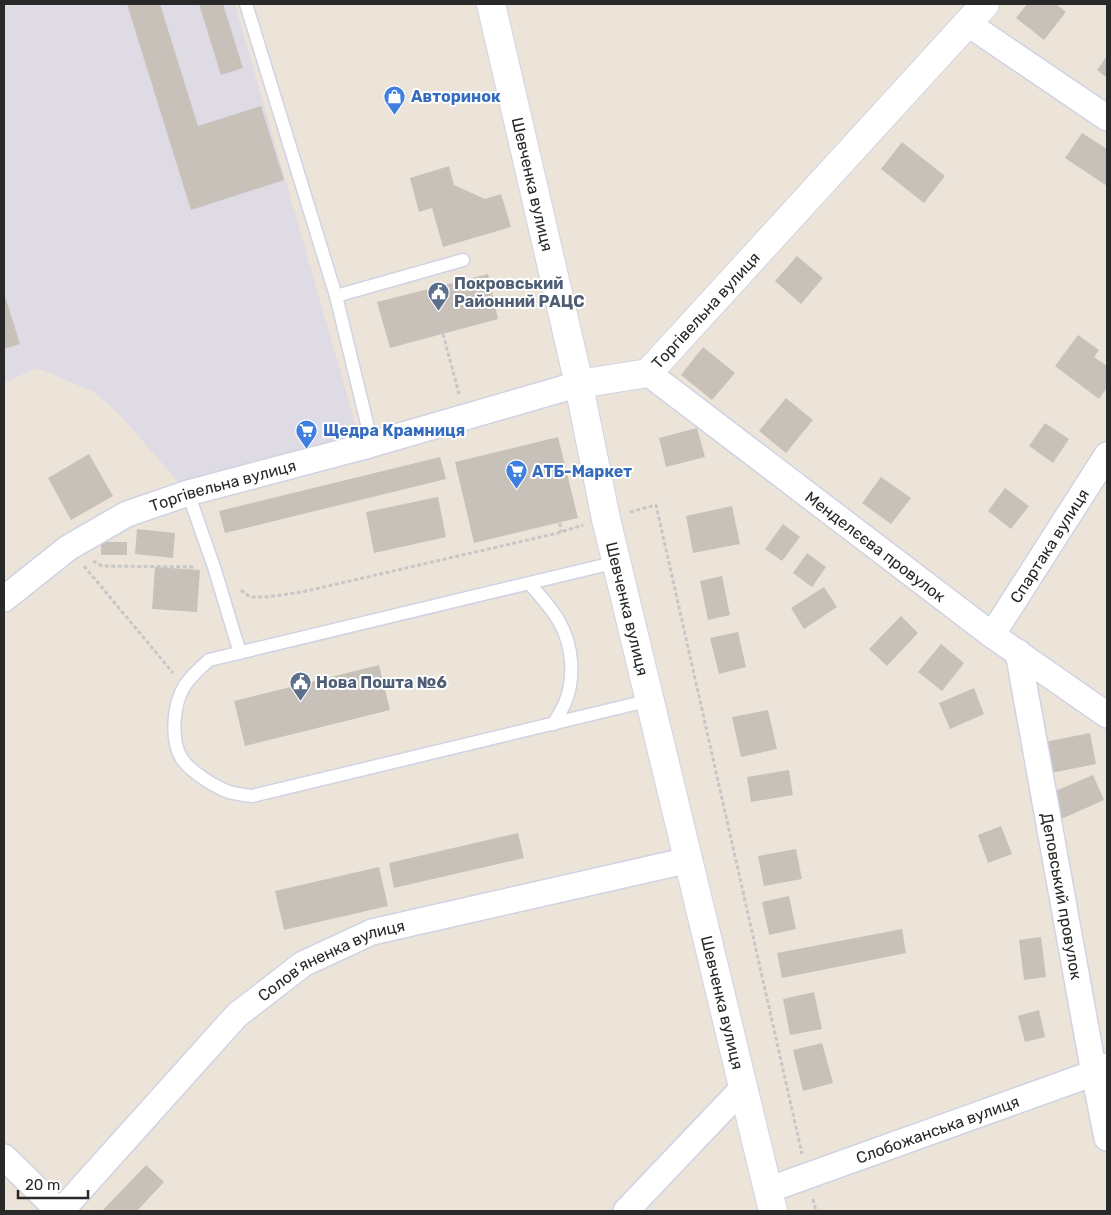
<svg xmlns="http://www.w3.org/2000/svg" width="1111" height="1215" viewBox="0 0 1111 1215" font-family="Rubik,sans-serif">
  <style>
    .industrial { fill: #dedbe4 }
    .building { fill: #c8c1b9 }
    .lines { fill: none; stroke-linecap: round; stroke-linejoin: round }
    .service-casing { stroke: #cfd3e3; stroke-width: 15 }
    .minor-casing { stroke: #cfd3e3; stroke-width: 28 }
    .tertiary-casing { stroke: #cfd3e3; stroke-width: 30 }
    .path { stroke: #c7c7c7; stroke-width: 3; stroke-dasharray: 4 2.5; stroke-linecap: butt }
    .service { stroke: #fff; stroke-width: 12 }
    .minor { stroke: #fff; stroke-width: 25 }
    .tertiary { stroke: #fff; stroke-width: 28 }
    .labels { text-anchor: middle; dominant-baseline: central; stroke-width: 4; stroke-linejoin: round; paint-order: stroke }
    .shop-label { font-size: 16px; font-weight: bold; fill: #366cbe; stroke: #fff; text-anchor: start }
    .street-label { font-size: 16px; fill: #292929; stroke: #fff }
    .service-label { font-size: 16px; font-weight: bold; fill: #4e5e75; stroke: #fff; text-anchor: start }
  </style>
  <rect width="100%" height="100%" fill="#ede4d9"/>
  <!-- industrial -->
  <path class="industrial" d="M4,4H235L362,447L188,493L120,415L94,392L37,368L4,383Z"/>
  <!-- building -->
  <path class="building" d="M127,4H160L198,126L261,106L284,180L191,210Z
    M199,4H223L243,68L221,75Z
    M1027,4H1056L1066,12L1044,40L1016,18Z
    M1107,56V78L1097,70Z
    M1082,133L1107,149V186L1065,158Z
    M902,142L945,176L924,203L881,169Z
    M449,166L454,185L485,199L501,194L511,227L443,247L432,208L419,212L410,178Z
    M797,256L823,278L801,304L775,281Z
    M488,274L498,319L390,348L377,302Z
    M4,293L20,344L4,349Z
    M1078,335L1099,350L1094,357L1107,366V388L1099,399L1055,366Z
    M703,347L735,373L712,400L681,375Z
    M786,398L813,420L786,453L759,431Z
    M1045,423L1069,439L1053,463L1029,446Z
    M697,428L705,457L666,467L659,438Z
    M558,437L578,518L474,543L455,462Z
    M89,454L113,496L71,520L48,478Z
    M440,457L446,479L225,533L219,511Z
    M881,477L911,498L891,524L862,503Z
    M1005,488L1029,506L1011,529L988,511Z
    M438,497L446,537L374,553L366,512Z
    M732,506L740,544L693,553L686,516Z
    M783,524L800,537L782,561L765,549Z
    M137,529L175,533L173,558L135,554Z
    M101,542H127V555H101Z
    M807,553L826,567L812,587L793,573Z
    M155,567L200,570L197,612L152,609Z
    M722,576L730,615L708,620L700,581Z
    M824,587L837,607L804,629L791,608Z
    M901,616L918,633L887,666L869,649Z
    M738,632L746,667L719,674L710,638Z
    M941,644L964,663L942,691L918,672Z
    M379,665L390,710L245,746L234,701Z
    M974,688L984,714L950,729L939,703Z
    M768,710L777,749L741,757L732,717Z
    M1090,733L1096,764L1046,774L1039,743Z
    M789,770L793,795L751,802L747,777Z
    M1093,775L1104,800L1059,820L1048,794Z
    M1001,826L1012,854L988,863L978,835Z
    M518,833L524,858L394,888L389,863Z
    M796,849L802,879L764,886L758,856Z
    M379,867L388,906L284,930L275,891Z
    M789,896L796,929L769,935L762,902Z
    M902,929L906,953L782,978L777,953Z
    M1041,937L1046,977L1024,980L1019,940Z
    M814,992L822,1029L790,1035L783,999Z
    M1039,1010L1045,1037L1025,1042L1018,1016Z
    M822,1043L833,1083L803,1091L793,1050Z
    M146,1165L164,1182L137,1211H102Z"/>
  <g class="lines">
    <defs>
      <path id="service" d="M246,4L336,296
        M372,444L336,296L463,260
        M188,493L214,567L240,653
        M617,562L209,660C200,668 192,675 185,685C173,704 170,740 182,759C191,772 215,787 229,792C236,794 245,795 252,796L651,700
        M529,583C540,596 552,608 560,623C573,647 575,678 565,703C562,710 557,717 554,724"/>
      <g id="minor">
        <path d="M967,23L1107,118"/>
        <path id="s1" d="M648,373L992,635L1107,715"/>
        <path id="s2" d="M4,599L68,548L127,514L188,493L362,447L579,384"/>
        <path id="s3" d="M992,635L1107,455"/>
        <path id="s4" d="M1018,652L1094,1073L1107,1138"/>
        <path d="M4,1157L59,1211"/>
        <path id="s5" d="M768,1190L1094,1073L1107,1066"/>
        <path id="s6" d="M61,1211L237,1015L303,964L372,932L689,860"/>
        <path d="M626,1211L743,1088"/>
      </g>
      <g id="tertiary">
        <path id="s7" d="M491,4L576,371L606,519L773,1211"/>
        <path id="s8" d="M579,384L648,373L985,4"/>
      </g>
    </defs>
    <!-- service casing -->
    <use href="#service" class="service-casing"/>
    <!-- minor casing -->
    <use href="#minor" class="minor-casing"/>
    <!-- tertiary casing -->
    <use href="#tertiary" class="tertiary-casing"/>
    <!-- path -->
    <path class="path" d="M443,334L459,394
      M630,512L656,505L802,1154
      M560,523L561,532
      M93,561L102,566L195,567
      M84,566L173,673
      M241,590L250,597H266L302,592L558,533L583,525
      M813,1199L816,1211"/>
    <!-- service -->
    <use href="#service" class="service"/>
    <!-- minor -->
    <use href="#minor" class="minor"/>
    <!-- tertiary -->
    <use href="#tertiary" class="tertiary"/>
  </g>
  <!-- icons -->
  <defs>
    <symbol id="shop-pin" viewBox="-11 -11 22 30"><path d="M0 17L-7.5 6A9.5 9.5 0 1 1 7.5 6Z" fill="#3f7fe0" stroke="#fff"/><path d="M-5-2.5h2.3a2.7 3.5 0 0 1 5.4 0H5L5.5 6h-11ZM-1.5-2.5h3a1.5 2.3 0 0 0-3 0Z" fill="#fff"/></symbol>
    <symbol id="civic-pin" viewBox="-11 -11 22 30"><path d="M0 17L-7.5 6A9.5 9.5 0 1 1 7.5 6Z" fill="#5c6f8a" stroke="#fff"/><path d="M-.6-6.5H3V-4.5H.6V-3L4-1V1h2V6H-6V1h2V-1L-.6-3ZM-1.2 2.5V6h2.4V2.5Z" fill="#fff"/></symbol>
    <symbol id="supermarket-pin" viewBox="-11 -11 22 30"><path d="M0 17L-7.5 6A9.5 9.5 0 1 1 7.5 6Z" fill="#3f7fe0" stroke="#fff"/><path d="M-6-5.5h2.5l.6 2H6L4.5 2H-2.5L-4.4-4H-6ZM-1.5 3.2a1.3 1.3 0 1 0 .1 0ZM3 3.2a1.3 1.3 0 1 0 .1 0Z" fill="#fff"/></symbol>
  </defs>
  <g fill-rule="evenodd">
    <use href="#shop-pin" x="382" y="84" width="25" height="34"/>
    <use href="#civic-pin" x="426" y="280" width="25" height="34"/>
    <use href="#supermarket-pin" x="294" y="418" width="25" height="34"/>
    <use href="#supermarket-pin" x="504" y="458" width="25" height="34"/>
    <use href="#civic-pin" x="288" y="670" width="25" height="34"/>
  </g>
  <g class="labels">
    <!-- shop labels -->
    <g class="shop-label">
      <text x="411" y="96">Авторинок</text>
      <text x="323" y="430">Щедра Крамниця</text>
      <text x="532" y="471">АТБ-Маркет</text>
    </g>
    <!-- street labels -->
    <g class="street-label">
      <text stroke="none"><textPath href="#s7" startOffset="185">Шевченка вулиця</textPath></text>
      <text stroke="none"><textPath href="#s8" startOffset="155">Торгівельна вулиця</textPath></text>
      <text stroke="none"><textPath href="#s2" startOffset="250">Торгівельна вулиця</textPath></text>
      <text stroke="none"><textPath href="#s3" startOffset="106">Спартака вулиця</textPath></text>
      <text stroke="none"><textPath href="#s1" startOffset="286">Менделєєва провулок</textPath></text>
      <text stroke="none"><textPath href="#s7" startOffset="620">Шевченка вулиця</textPath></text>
      <text stroke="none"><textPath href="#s4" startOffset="248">Деповський провулок</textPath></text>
      <text stroke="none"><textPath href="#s6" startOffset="374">Солов’яненка вулиця</textPath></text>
      <text stroke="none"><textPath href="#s7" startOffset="1025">Шевченка вулиця</textPath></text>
      <text stroke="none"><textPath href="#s5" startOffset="180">Слобожанська вулиця</textPath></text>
    </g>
    <!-- service labels -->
    <g class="service-label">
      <text x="454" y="283">Покровський<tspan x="454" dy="18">Районний РАЦС</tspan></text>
      <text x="316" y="682">Нова Пошта №6</text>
    </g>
  </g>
  <!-- border -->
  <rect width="1111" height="1215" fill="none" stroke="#292929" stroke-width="10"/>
  <!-- scale -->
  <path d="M18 1190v8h70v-8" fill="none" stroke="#292929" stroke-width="2.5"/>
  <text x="25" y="1190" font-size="15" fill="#292929" stroke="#ffffff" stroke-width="4" paint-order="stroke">20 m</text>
</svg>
